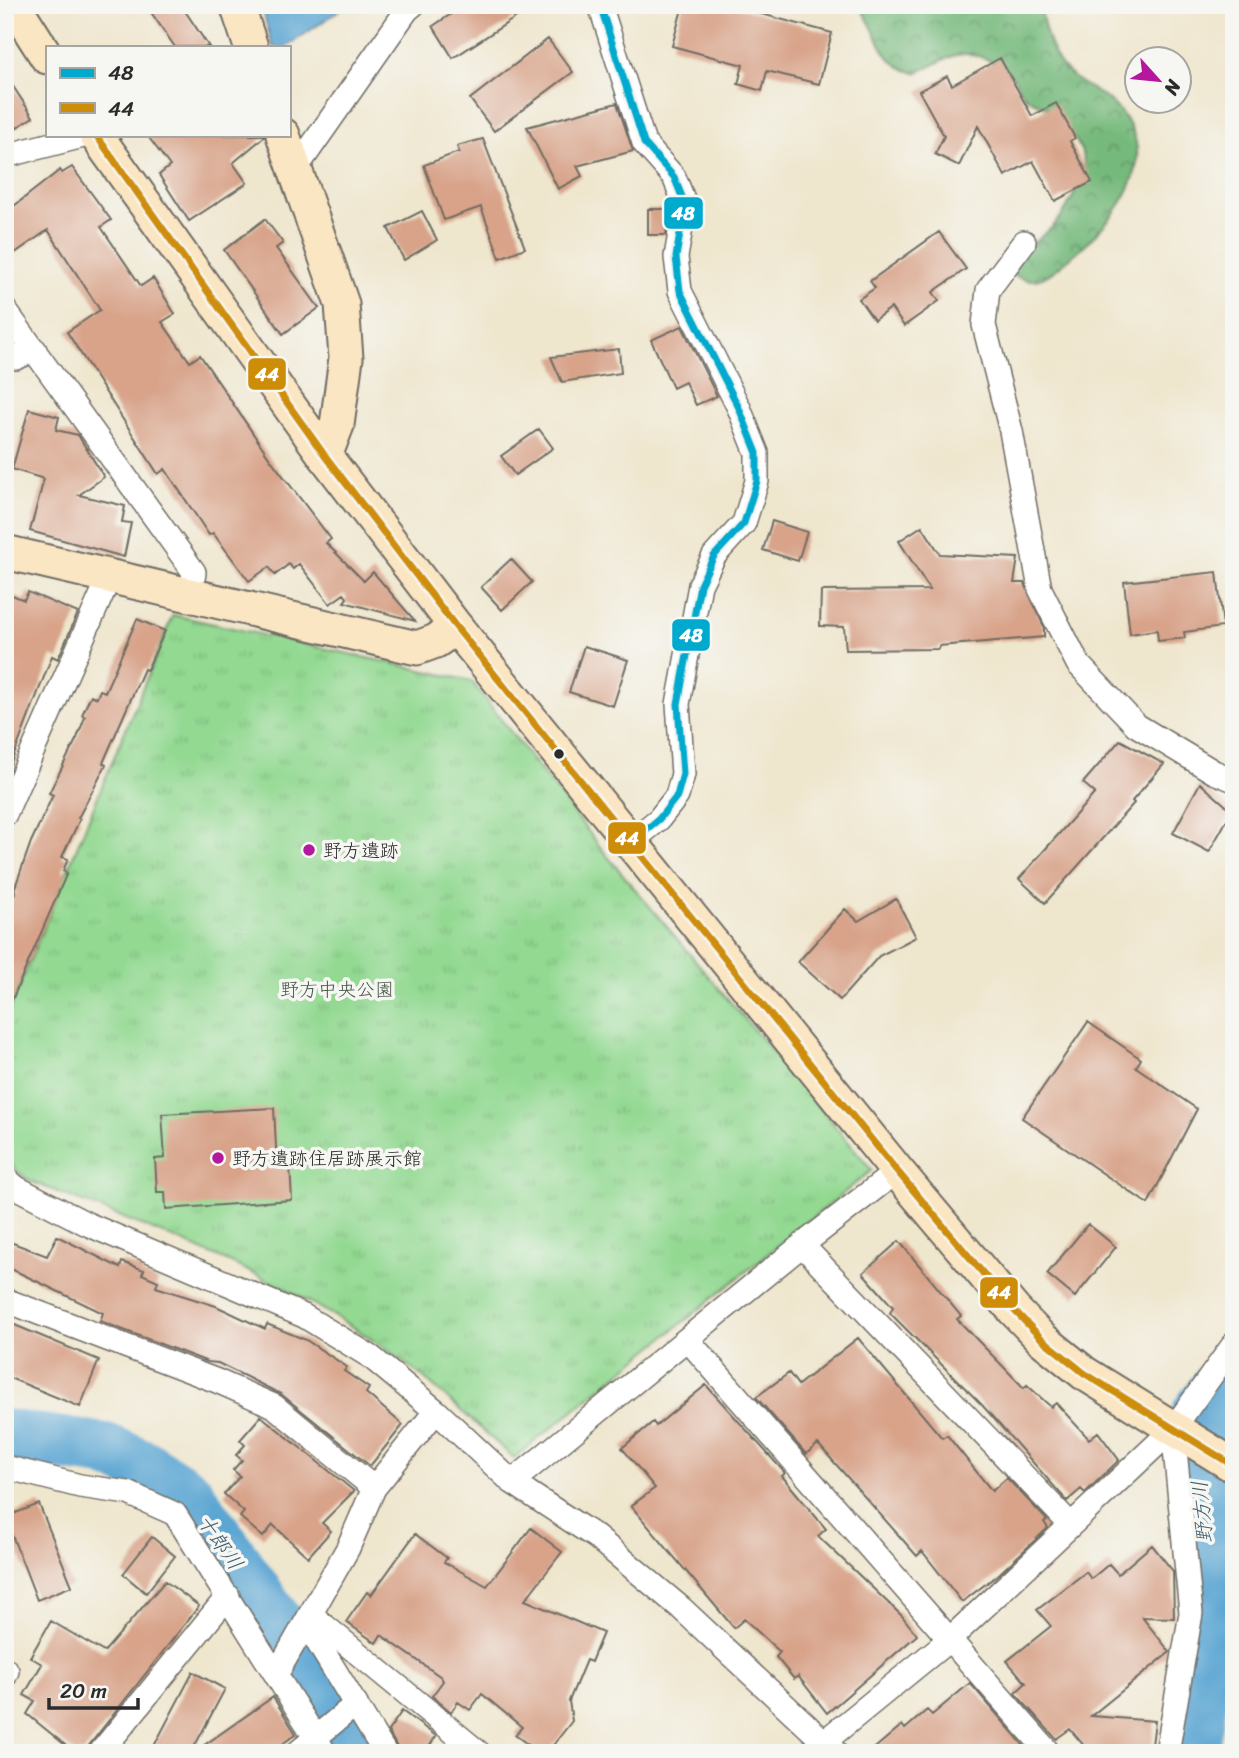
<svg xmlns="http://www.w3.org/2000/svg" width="1239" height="1758" viewBox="0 0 1239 1758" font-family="Sriracha,'Klee One',sans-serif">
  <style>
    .forest { fill: url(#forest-crowns); stroke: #507254; stroke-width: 2 }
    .park { fill: url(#park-tufts); stroke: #5f825e; stroke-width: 2 }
    .water { fill: #5ba6d3; stroke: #43687f; stroke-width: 2 }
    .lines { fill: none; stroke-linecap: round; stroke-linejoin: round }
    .river { stroke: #5ba6d3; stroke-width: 54 }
    .building { fill: #d8a389 }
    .street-casing { stroke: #706c64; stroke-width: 26 }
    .secondary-casing { stroke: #706c64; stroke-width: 37 }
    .street { stroke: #fff; stroke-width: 23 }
    .secondary { stroke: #fbe6c4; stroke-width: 33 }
    .bus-1-casing { stroke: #f6f6f2; stroke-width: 12 }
    .bus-2-casing { stroke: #f6f6f2; stroke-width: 12 }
    .bus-1 { stroke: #00a9ce; stroke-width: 7 }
    .bus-2 { stroke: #ce8d09; stroke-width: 7 }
    .bus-dot { fill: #2b2b2b; stroke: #f6f6f2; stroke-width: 2.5 }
    .poi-dot { fill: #b5179e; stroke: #f6f6f2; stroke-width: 2.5 }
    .labels { text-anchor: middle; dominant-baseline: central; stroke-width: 7; stroke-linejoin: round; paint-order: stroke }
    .poi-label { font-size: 19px; fill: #2b2b2b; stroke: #f6f6f2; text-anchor: start }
    .park-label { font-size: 19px; fill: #455645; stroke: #f6f6f2 }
    .water-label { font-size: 21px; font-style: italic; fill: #3e5c6e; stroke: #f6f6f2 }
    .line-badge { stroke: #f6f6f2; stroke-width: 2.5 }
    .badge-label { font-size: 19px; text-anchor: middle; font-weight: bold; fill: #fff }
  </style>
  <defs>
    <pattern id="forest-crowns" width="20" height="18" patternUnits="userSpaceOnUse" patternTransform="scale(1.75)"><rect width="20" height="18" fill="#76b97c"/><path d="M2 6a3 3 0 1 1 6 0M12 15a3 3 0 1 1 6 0" fill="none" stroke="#619766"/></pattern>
    <pattern id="park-tufts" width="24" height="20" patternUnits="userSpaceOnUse" patternTransform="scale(1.75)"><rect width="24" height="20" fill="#93d992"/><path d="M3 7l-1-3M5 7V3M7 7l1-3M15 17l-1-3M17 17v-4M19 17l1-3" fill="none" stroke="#7fba7e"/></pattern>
  </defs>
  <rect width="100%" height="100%" fill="#f6f6f2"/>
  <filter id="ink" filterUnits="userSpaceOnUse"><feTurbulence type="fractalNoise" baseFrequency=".0143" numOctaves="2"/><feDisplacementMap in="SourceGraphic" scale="14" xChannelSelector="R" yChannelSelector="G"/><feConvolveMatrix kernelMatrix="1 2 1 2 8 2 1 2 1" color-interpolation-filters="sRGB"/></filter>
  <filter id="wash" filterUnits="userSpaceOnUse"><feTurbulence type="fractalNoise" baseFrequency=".00686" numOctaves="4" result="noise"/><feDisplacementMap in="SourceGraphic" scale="28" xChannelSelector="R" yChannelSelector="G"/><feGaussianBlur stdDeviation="1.57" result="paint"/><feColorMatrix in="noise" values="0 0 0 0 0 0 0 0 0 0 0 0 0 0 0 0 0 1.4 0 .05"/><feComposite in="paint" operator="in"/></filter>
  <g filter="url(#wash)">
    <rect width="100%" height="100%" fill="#efe6ce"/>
    <!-- forest -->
    <path class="forest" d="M858,5H1040C1044,27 1048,47 1061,65C1074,83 1096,89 1112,103C1170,158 1116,219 1070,258C1052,273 1038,288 1014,275C1013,251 1043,239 1056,223C1067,210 1082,182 1084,165C1086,152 1066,123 1057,114C1047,105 1033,104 1024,95C1019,89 1017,82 1013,77C1003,65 980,54 965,54C947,54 932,68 915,73C876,62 881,32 858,5Z"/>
    <!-- park -->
    <path class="park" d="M173,615L471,681L608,857L872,1170L514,1458C474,1424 435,1384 393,1354C284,1275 151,1230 28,1180L5,1160V1021Z"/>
    <!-- water -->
    <path class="water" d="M261,5H347L286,47H273Z"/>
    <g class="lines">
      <!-- river -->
      <path class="river" d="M5,1436L105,1450L143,1466L187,1494L311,1672L358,1753
        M1191,1753L1214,1619L1198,1495L1199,1413L1234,1364"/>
    </g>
    <g id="blocks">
      <!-- building -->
      <path class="building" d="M146,5H181L209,47H175Z
        M465,5H535L453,58L433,26Z
        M683,5H728L832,33L819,84L767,71L762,91L738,84L743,65L672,46Z
        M548,39L573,72L494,131L470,99Z
        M1000,58L1032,116L1056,103L1075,138L1070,141L1092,182L1055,201L1033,161L1005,176L978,126L959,166L935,154L944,136L919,91L947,76L952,85Z
        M5,74L33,117L5,135Z
        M617,103L633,151L577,166L582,176L558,189L527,127Z
        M147,135H264V137L233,163L247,183L189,221L159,175L170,166Z
        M483,139L525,248L500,258L481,207L444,220L424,165L459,152L457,146Z
        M72,167L111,220L101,227L141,286L153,278L175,314L162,322L190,362L200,355L271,460L331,539L326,543L364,581L373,572L415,621L344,602L347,598L344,594L330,604L299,564L293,569L289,564L275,575L269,567L249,581L213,533L209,535L165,469L158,474L67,332L100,310L48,230L5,260V213L60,170L62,173Z
        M648,209H670L666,235H648Z
        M422,211L437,240L404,260L388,228Z
        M265,219L283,243L276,248L319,308L283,334L224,250Z
        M939,232L966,269L933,292L939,301L904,326L891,308L874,320L859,299L875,288L870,281Z
        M682,326L717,396L696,405L685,382L673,388L651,340Z
        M619,349L621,373L562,382L551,357Z
        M29,409L59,417L56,430L78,435L104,477L79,495L125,506L122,522L131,523L124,557L30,531L44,479L12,469Z
        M539,429L553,448L515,475L501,456Z
        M772,521L807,532L798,561L763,550Z
        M922,526L940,554L1018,558L1014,583H1025L1044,627V637L939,646L938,649L846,650L844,627L820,626L821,591L930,590L899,541Z
        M511,559L532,582L502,610L481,587Z
        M1217,572L1223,627L1184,632L1185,638L1158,641L1157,630L1130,634L1124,582Z
        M5,592L24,600L28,592L78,613L58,659L52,656L6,776Z
        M137,619L165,631L147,670L144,669L103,763L106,765L78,818L80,819L62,857L68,859L63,871L67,873L5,1016V918L16,891L14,890L31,842L53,795L49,793L77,738L85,717L82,715L91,695L97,698L100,690L105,692Z
        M584,646L628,660L613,706L569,692Z
        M1120,740L1164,764L1132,801L1134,803L1045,903L1019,879L1095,793L1083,783Z
        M1200,783L1232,811L1209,852L1173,833Z
        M896,899L916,937L879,956L840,1000L798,962L845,909L858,921Z
        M1088,1022L1141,1059L1136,1067L1197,1109L1148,1204L1022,1118Z
        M274,1108L277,1167L290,1166L292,1200L166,1209L165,1192H157L155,1159L165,1158L162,1114Z
        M1088,1224L1116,1247L1075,1297L1047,1274Z
        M57,1236L120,1268L122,1262L144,1270L142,1274L158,1281L156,1287L216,1306L265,1329L267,1324L306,1340L347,1367L344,1371L369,1388L366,1393L403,1425L370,1466L281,1394L218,1363L208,1362L100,1321L103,1313L5,1266V1240L47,1256Z
        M899,1241L961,1316L957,1319L1024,1388L1027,1385L1051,1407L1056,1403L1089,1439L1098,1432L1119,1460L1085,1493L1081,1489L1067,1501L982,1405L890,1313L893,1307L863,1273Z
        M5,1321L99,1360L80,1407L5,1376Z
        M858,1338L942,1438L947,1435L992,1491L1007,1478L1047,1520L1044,1522L1048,1528L1000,1573L962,1602L922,1551L917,1556L818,1444L806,1454L756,1397L789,1373L798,1385Z
        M706,1385L785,1473L782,1476L826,1529L818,1536L902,1616L917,1635L827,1713L798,1676L794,1679L776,1657L780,1652L744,1619L734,1628L631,1506L655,1488L622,1448L653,1422L656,1426Z
        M261,1416L354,1491L322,1523L331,1531L308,1557L273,1525L263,1537L240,1517L244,1512L224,1494L240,1476L233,1470L242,1460L236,1455L245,1445L240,1440Z
        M39,1504L72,1586L37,1600L5,1517Z
        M531,1528L562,1552L525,1600L603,1633L591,1662L586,1660L569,1701L572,1721L547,1753H540L515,1735L522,1727L482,1694L470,1710L458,1702L451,1712L432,1696L443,1681L441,1677L381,1635L376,1643L346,1622L367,1592L371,1595L415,1534L447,1558L444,1562L487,1586Z
        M152,1537L175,1556L146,1593L123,1574Z
        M1152,1545L1173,1571L1174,1618L1142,1617L1170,1652L1091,1716L1155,1721L1151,1753H1090L1070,1729L1056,1739L1015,1693L1026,1683L1007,1661L1051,1626L1037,1610L1086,1572L1091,1579L1109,1564L1118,1574Z
        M165,1581L199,1606L83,1753H75L27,1714L35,1701L24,1695L42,1664L30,1657L51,1621L104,1652Z
        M193,1672L225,1689L191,1753H168L154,1746Z
        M970,1683L1030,1753H869L902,1725L905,1729L927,1710L932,1715Z
        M273,1697L296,1734L270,1753H193Z
        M402,1711L436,1736L425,1753L399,1751L388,1731Z"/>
    </g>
  </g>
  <g filter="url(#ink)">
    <use href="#blocks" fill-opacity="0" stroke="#706c64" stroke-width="2"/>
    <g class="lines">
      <defs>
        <path id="street" d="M600,5L644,143L674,177L685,204L676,257L680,291L739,408L757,453V481L744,523L714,556L700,585L678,704L683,774L677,796L659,819L631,842
          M5,156L87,135
          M295,170L407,10L413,5
          M1024,242L988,290L984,325L1011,431L1040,589L1078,664L1136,725L1214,772L1234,780
          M5,310L194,572L191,595
          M5,356L16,358L35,350
          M5,814L109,578
          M5,1178L17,1188L87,1224L304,1316L371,1357L436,1411L512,1482L596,1537L681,1608L836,1753
          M802,1245L1071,1525
          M5,1300L217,1381L274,1406L374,1488
          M687,1339L1049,1753
          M5,1467L80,1486L128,1493L175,1514L325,1753
          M512,1482L802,1245L897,1171
          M310,1614L479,1753
          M306,1623L385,1753
          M277,1673L348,1548L374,1488L436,1411
          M5,1676L7,1671
          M825,1741L950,1639L1173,1429L1234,1344
          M100,1753L228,1596
          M297,1753L356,1704
          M1167,1753L1191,1613L1173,1429"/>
        <path id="secondary" d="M14,5L47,57
          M237,5L251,47
          M96,135L325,456L456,627L897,1171L1014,1310L1042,1339L1084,1373L1234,1466
          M283,135L342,304L346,358L337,425L325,456
          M5,552L417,648L436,641L456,627"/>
      </defs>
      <!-- street casing -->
      <use href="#street" class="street-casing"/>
      <!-- secondary casing -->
      <use href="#secondary" class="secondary-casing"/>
      <!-- street -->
      <use href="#street" class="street"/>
      <!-- secondary -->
      <use href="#secondary" class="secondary"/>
      <defs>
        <path id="bus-1" d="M600,5L644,143L674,177L685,204L676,257L680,291L739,408L757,453V481L744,523L714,556L700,585L678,704L683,774L677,796L659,819L631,842"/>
        <path id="bus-2" d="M96,135L325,456L456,627L897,1171L1014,1310L1042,1339L1084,1373L1234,1466"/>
      </defs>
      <!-- bus-1 casing -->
      <use href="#bus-1" class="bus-1-casing"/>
      <!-- bus-2 casing -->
      <use href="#bus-2" class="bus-2-casing"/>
      <!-- bus-1 -->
      <use href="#bus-1" class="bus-1"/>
      <!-- bus-2 -->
      <use href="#bus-2" class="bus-2"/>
    </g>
  </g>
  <!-- markers -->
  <circle class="bus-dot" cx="559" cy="754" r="6"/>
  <g class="poi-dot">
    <circle cx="309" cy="850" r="7"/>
    <circle cx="218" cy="1158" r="7"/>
  </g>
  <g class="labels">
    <!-- poi labels -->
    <g class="poi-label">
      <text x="323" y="850">野方遺跡</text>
      <text x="232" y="1158">野方遺跡住居跡展示館</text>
    </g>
    <!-- park labels -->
    <g class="park-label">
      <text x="337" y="989">野方中央公園</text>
    </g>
    <!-- water labels -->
    <g class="water-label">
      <text transform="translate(1202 1512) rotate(-95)">野方川</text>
      <text transform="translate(220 1542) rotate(55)">十郎川</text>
    </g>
  </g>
  <g class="line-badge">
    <rect x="663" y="196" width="41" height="34" rx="7" fill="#00a9ce"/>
    <rect x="247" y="357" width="40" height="34" rx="7" fill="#ce8d09"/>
    <rect x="671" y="618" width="40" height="34" rx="7" fill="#00a9ce"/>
    <rect x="607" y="821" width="40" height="34" rx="7" fill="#ce8d09"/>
    <rect x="979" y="1276" width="40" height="33" rx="7" fill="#ce8d09"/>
  </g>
  <g class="badge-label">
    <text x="683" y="220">48</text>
    <text x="267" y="381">44</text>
    <text x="691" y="642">48</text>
    <text x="627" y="845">44</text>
    <text x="999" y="1299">44</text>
  </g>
  <!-- margin -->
  <rect width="1239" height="1758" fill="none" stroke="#f6f6f2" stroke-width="28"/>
  <!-- legend -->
  <rect x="46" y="46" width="245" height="91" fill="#f6f6f2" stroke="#a5a5a2" stroke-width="2"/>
  <rect x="60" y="68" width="35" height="10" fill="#00a9ce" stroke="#a5a5a2" stroke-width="2"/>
  <text x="108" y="80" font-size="21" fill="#2b2b2b">48</text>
  <rect x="60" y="103" width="35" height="10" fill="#ce8d09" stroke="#a5a5a2" stroke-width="2"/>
  <text x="108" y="116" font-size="21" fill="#2b2b2b">44</text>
  <!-- north arrow -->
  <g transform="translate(1158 80) rotate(117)"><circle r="33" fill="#f6f6f2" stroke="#a5a5a2" stroke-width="2"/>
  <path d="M0-5L12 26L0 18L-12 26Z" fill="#b5179e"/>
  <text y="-10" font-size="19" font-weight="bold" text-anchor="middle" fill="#2b2b2b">N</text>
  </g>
  <!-- scale -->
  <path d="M49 1698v10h89v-10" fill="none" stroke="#2b2b2b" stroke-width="3.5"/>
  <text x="60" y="1698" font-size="21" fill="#2b2b2b" stroke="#f6f6f2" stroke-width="5" paint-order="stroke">20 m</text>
</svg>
